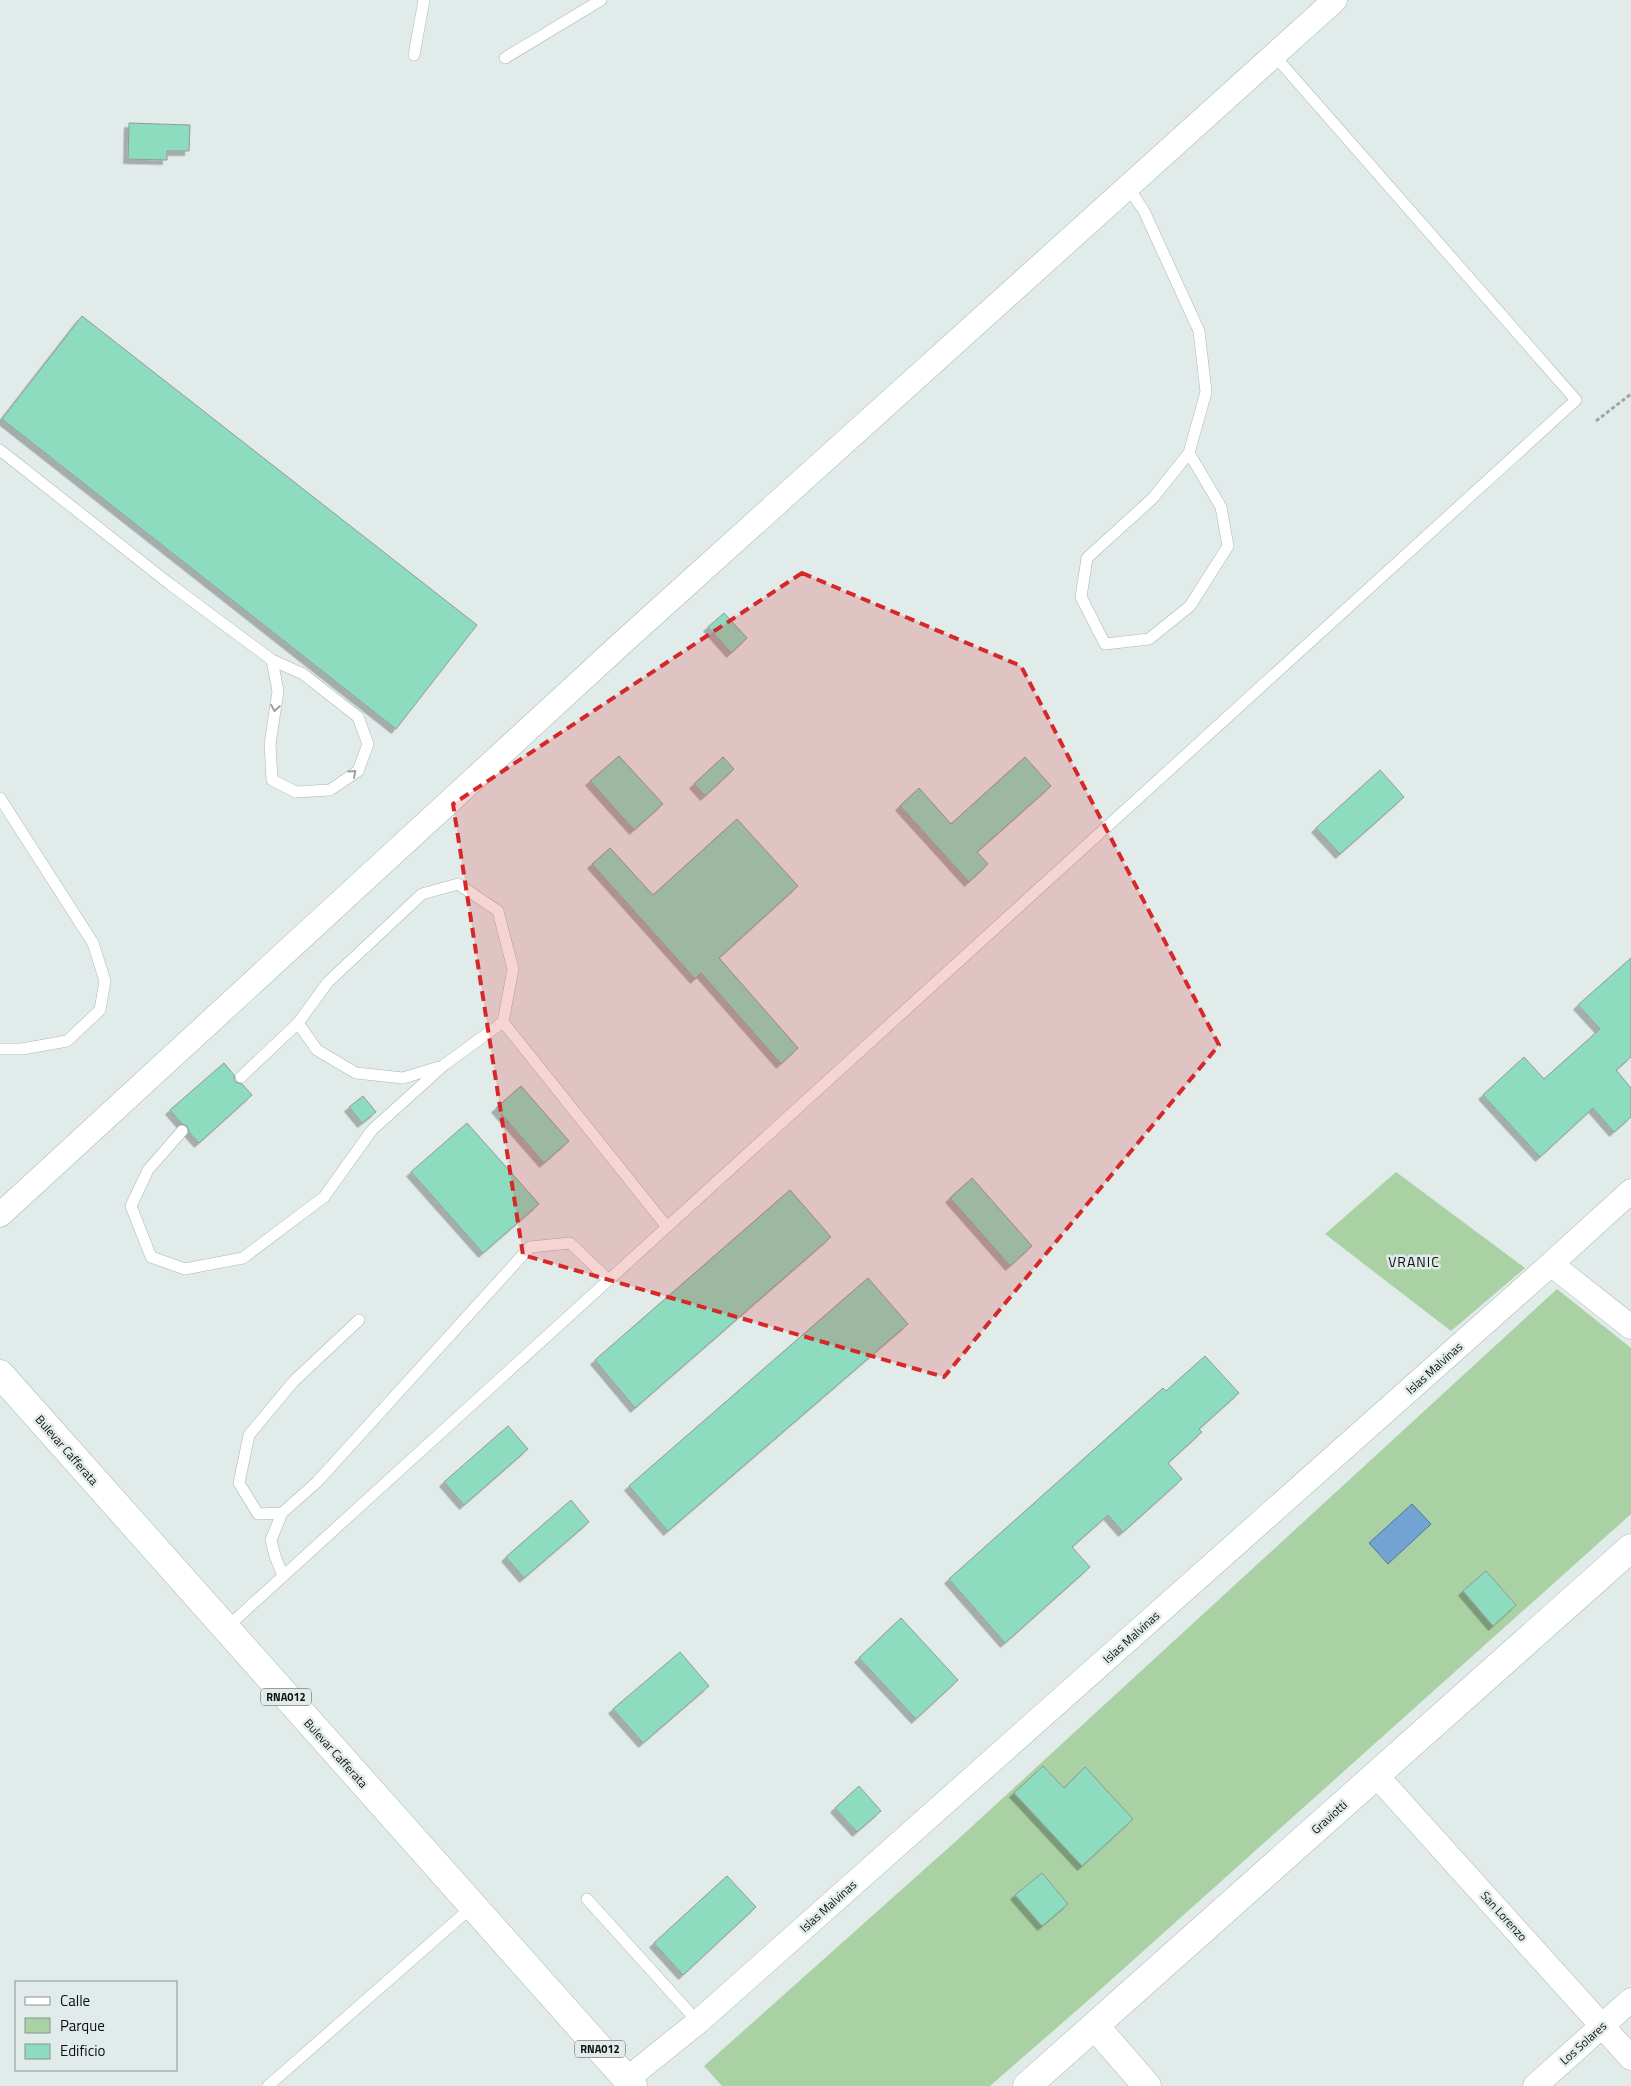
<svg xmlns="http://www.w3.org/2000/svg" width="1631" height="2086" viewBox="0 0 1631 2086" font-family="'Titillium Web',sans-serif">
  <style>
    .green { fill: #a9d1a3 }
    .water { fill: #72a3d2; stroke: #547798 }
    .building { fill: #8edcbf; stroke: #929a97; filter: url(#shadow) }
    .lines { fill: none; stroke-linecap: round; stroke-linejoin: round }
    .lane-casing { stroke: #adb6b6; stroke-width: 12 }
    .street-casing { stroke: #adb6b6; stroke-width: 25 }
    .secondary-casing { stroke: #adb6b6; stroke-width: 29 }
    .highway-casing { stroke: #adb6b6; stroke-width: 29 }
    .path { stroke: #9ea6a5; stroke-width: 3; stroke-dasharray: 4 2.5; stroke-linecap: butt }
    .lane { stroke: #fff; stroke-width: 11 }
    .street { stroke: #fff; stroke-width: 24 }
    .secondary { stroke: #fff; stroke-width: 28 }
    .highway { stroke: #fff; stroke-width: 28 }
    .oneway { stroke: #9e9f9f }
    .marked { fill: #d62828; fill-opacity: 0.2; stroke: #d62828; stroke-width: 4; stroke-dasharray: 10 6; stroke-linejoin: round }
    .labels { text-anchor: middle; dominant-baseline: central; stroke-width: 5; stroke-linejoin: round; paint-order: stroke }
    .shield { fill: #e1ebea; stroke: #4d5251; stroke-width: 1 }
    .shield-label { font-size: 11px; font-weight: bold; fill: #0d1010 }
    .street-label { font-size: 12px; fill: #0d1010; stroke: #e1ebea }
    .neighbourhood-label { font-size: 14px; letter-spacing: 1px; fill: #0d1010; stroke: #e1ebea }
  </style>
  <defs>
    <filter id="shadow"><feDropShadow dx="-4.5" dy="4.5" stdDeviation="0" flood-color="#0004"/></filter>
  </defs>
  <rect width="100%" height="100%" fill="#e1ebea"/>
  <!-- green -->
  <path class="green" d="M1396,1172L1525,1268L1451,1331L1325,1234Z
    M1557,1289L1631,1348V1514L1092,1997L990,2086H722L704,2066L955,1842Z"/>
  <!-- water -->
  <path class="water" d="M1412,1504L1431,1524L1388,1564L1369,1543Z"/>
  <!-- building -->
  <path class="building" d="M129,123L190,125L189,151H167V160L128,159Z
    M82,316L477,625L396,729L2,419Z
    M724,613L747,638L731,653L708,627Z
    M619,756L663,804L634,830L590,781Z
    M723,757L734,769L705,796L694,784Z
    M1025,757L1051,786L977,852L988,864L969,882L900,806L919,788L951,824Z
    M1380,770L1404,797L1340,854L1316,828Z
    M737,819L798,886L719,958L798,1048L781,1064L701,973L695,979L592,864L610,848L653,895Z
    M1631,958V1057L1616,1070L1631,1088V1117L1614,1132L1593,1108L1540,1157L1483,1095L1524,1057L1544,1079L1600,1029L1578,1005Z
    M224,1063L234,1075L235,1082L242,1084L252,1095L199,1143L189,1132L187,1126L182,1124L170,1110Z
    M521,1086L569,1141L544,1163L496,1108Z
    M363,1096L376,1112L362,1123L349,1107Z
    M467,1123L539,1204L483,1253L411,1172Z
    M972,1178L1032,1246L1010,1266L950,1198Z
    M790,1190L831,1237L635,1408L595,1360Z
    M868,1278L908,1324L668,1531L629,1486Z
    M1205,1356L1239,1393L1199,1429L1202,1432L1168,1463L1182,1479L1123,1532L1108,1515L1072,1547L1090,1567L1005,1643L949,1579L1163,1388L1166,1391Z
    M508,1426L528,1449L464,1505L444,1482Z
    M571,1500L589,1522L524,1578L506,1557Z
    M1486,1571L1516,1605L1493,1626L1463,1591Z
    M901,1618L958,1680L916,1719L859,1658Z
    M680,1652L709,1686L643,1743L613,1709Z
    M1043,1766L1064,1788L1085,1767L1133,1819L1082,1866L1014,1793Z
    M859,1786L881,1811L857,1832L835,1808Z
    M1042,1873L1068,1904L1042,1926L1015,1895Z
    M727,1876L756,1907L683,1975L654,1943Z"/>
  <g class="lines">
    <defs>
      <path id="lane" d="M414,55L424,0
        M505,58L601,0
        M1128,187L1144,211L1199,331L1206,392L1189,453L1153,498L1087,558L1081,597L1105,644L1149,639L1190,606L1228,546L1221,507L1189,453
        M0,450L171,585L272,660L303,674L358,717L368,744L358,771L330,790L296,792L272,780L270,744L278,691L272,660
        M0,798L93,943L105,981L100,1010L67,1041L22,1049H0
        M503,1022L667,1227
        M298,1023L317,1050L356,1073L403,1078L439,1067
        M182,1131L148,1170L131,1206L151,1257L185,1269L243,1258L324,1197L372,1130L444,1065L503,1022L513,969L498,911L458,884L422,894L328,982L298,1023L241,1077
        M359,1320L294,1381L249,1435L239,1483L258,1514L282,1513L317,1482L530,1247L570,1243L609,1280
        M282,1513L271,1540L275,1556L283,1576
        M225,1629L1576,400L1274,55
        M587,1899L698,2022
        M268,2086L473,1906"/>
      <path id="street" d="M0,1215L622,643L1335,0
        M1551,1264L1631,1327
        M1376,1775L1631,2058
        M627,2079L698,2022L1551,1264L1631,1191
        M1535,2086L1631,2000"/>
      <path id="secondary" d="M1095,2026L1147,2086
        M1027,2086L1631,1548"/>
      <path id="highway" d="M0,1374L633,2086"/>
    </defs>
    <!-- lane casing -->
    <use href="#lane" class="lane-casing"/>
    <!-- street casing -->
    <use href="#street" class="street-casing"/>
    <!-- secondary casing -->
    <use href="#secondary" class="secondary-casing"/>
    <!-- highway casing -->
    <use href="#highway" class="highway-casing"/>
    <!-- path -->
    <path class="path" d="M1596,421L1631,394"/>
    <!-- lane -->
    <use href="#lane" class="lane"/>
    <!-- street -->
    <use href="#street" class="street"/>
    <!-- secondary -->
    <use href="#secondary" class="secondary"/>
    <!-- highway -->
    <use href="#highway" class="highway"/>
  </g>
  <!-- one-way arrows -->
  <defs><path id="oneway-chevron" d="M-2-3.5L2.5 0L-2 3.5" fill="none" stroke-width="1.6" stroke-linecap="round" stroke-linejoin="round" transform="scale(1.25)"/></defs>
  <g class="oneway">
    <use href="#oneway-chevron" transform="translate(275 708) rotate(99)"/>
    <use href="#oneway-chevron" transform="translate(353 773) rotate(-42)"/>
  </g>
  <!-- marked area -->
  <path class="marked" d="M802,573L1021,666L1219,1045L944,1377L523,1255L453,804Z"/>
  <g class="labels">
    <!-- shield labels -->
    <g class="shield">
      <rect x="261" y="1688.5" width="50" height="17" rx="4"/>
      <rect x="575" y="2040.5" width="50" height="17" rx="4"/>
    </g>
    <g class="shield-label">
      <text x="286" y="1697">RNA012</text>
      <text x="600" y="2049">RNA012</text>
    </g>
    <!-- street labels -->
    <g class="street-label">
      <text transform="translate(1434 1368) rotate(-42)">Islas Malvinas</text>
      <text transform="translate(67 1450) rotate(49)">Bulevar Cafferata</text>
      <text transform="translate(1131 1637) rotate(-42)">Islas Malvinas</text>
      <text transform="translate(336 1753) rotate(48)">Bulevar Cafferata</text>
      <text transform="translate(1329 1817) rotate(-42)">Graviotti</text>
      <text transform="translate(828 1906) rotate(-42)">Islas Malvinas</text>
      <text transform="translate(1504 1916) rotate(48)">San Lorenzo</text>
      <text transform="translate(1583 2043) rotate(-42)">Los Solares</text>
    </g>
    <!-- neighbourhood labels -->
    <g class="neighbourhood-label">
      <text x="1414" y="1261">VRANIC</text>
    </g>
  </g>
  <!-- legend -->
  <rect x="15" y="1981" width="162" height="90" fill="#e1ebea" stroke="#8c9393"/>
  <rect x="25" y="1997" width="25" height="8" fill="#ffffff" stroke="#8c9393"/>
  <text x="60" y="2006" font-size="15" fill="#0d1010">Calle</text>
  <rect x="25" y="2018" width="25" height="15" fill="#a9d1a3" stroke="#8c9393"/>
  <text x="60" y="2031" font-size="15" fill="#0d1010">Parque</text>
  <rect x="25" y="2044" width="25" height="15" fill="#8edcbf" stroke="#8c9393"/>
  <text x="60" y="2056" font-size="15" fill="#0d1010">Edificio</text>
</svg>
